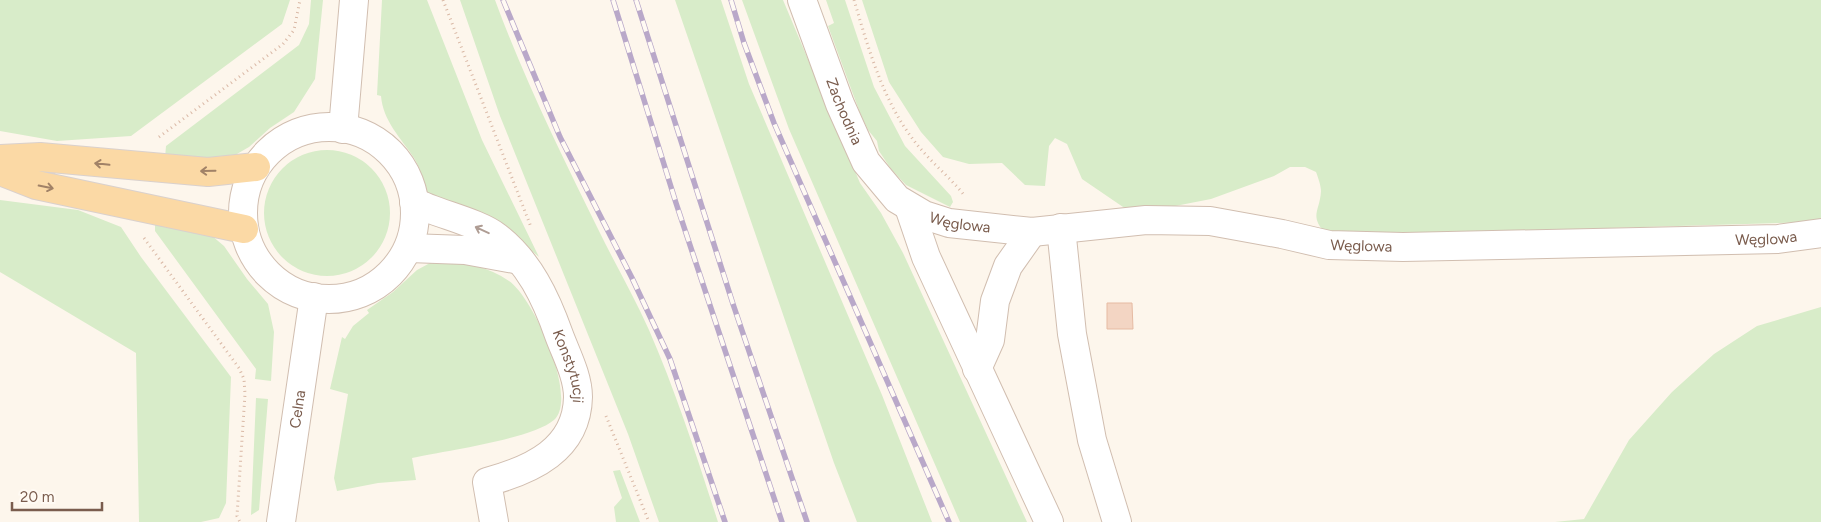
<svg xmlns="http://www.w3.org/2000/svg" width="1821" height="522" viewBox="0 0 1821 522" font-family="Figtree,sans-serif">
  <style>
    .green { fill: #d8ecc9 }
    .building { fill: #f3d5c3; stroke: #e6bba3 }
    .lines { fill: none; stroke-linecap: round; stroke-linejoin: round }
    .minor-casing { stroke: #d1beb0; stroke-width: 30 }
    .major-casing { stroke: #dad1cd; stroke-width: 30 }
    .path { stroke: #d9b8a5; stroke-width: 3; stroke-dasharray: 1 4; stroke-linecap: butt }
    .minor { stroke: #fff; stroke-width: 28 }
    .major { stroke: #fbd9a5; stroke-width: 28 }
    .rail-casing { stroke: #b9a8c9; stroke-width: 5.5 }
    .rail { stroke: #fffaf3; stroke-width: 4; stroke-dasharray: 11; stroke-linecap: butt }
    .oneway { stroke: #a18267 }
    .oneway2 { stroke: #af9d94 }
    .labels { text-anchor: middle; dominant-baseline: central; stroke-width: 4.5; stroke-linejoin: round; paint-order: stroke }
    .street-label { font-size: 15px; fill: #7a5c4d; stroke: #fffaf3 }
  </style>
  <rect width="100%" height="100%" fill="#fdf6ec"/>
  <!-- green -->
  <path class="green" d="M0,0H290L282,24L131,136L57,141L0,131Z
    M311,0H323L315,79L294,112L270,128L249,147L230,158H165L166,146L299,45L309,24Z
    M382,0H427L482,140L539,257L510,233L428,195C424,182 421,170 414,158C401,138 383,121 381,96L377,95Z
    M460,0H495C524,79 562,156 599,231C615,264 634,296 649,330C676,392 697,457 718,522H659L628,434L500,116Z
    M675,0H721L749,84L882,395L932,522H857L834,463Z
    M742,0H783L860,183L881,213L903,253L1027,522H960L789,129Z
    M826,0H845L874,87L905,146L951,196L953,202L950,207L906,185L891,169L879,151L877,141L868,130L860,113L828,26L834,23Z
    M862,0H1821V219L1813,222L1442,233L1383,235L1325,233C1309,215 1320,211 1321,191C1321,186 1318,177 1316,172L1305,167H1290L1274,176L1211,199L1170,207L1126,209L1082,179L1067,144L1055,138L1049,146L1045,186L1025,185L1002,163L969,164L943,157L921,132L889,82Z
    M264 213a63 63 0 1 1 126 0a63 63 0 1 1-126 0Z
    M0,200L78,210L121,227L141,257L231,377L226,503L219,518L201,522H139L136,353L0,272Z
    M155,218L205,230L224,246L247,279L268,304L274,332L271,381L255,379L256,369L155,231Z
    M430,263C459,262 485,264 509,281C533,297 579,398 554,420C532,439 444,451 412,458L416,480L378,483L337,491L334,478L348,394L330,389L342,337L345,339L353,326L369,313L367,310L393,292L417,270Z
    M1821,307V522H1555L1584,519L1629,440L1672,392L1714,354L1757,326Z
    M256,398L268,399L259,510L251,515Z
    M620,470L640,522H616L614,507L622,498L613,471Z"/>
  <!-- building -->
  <path class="building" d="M1107,303H1132L1133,329H1107Z"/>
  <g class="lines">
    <defs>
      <g id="minor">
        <path id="s1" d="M802,0L840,104L866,162L897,199L924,215L949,223L1032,232L1146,220L1210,221L1282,234L1329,245L1403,247L1778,239L1821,233"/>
        <circle cx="329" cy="213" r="86"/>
        <path d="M343,129L354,0"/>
        <path id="s2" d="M414,202C437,214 478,222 497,237C529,262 546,298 559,335C566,354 578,376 578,397C577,450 531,470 487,482L494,522"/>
        <path d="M909,207L926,257L1049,522"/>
        <path d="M1061,228L1072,334L1092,440L1117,522"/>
        <path d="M409,248L465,250L520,260"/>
        <path d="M977,369L990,340L995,301L1008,266L1032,232"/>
        <path id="s3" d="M281,522L314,297"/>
      </g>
      <path id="major" d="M0,159L40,157L208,172L256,167
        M0,171L36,185L244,229"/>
    </defs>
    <!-- minor casing -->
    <use href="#minor" class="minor-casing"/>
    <!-- major casing -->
    <use href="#major" class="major-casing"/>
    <!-- path -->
    <path class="path" d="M443,0L531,227
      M854,0C868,47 882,98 912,138C927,159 948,175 964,195
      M159,137L283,44L294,30L300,0
      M144,238L239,368L244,379L245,394L237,516L240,522
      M606,416L649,522"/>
    <!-- minor -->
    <use href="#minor" class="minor"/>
    <!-- major -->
    <use href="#major" class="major"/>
    <defs>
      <path id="rail" d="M503,0L560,137L632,278L670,359L725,522
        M613,0L676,203L782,522
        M636,0L733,304L807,522
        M731,0L744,43L774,123L949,522"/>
    </defs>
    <!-- rail casing -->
    <use href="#rail" class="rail-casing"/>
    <!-- rail -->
    <use href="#rail" class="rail"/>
  </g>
  <!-- one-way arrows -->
  <defs><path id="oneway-shaft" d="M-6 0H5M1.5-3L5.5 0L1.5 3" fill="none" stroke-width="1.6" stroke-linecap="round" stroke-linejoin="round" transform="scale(1.25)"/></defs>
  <g class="oneway">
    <use href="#oneway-shaft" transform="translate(102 164) rotate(-174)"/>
    <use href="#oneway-shaft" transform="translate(208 171) rotate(179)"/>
    <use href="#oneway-shaft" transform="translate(46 187) rotate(11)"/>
  </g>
  <use class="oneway2" href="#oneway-shaft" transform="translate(482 230) rotate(-155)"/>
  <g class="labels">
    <!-- street labels -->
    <g class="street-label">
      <text stroke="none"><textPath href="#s1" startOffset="119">Zachodnia</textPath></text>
      <text stroke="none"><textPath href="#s1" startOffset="291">Węglowa</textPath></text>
      <text stroke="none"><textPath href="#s1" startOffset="1101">Węglowa</textPath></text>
      <text stroke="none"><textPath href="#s1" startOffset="696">Węglowa</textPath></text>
      <text stroke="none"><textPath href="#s2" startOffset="241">Konstytucji</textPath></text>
      <text stroke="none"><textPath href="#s3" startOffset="114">Celna</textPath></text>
    </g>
  </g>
  <!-- scale -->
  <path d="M12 502v8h90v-8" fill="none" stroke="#7a5c4d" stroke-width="2.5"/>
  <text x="20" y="502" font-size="15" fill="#7a5c4d" stroke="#fffaf3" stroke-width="4" paint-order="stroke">20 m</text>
</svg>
